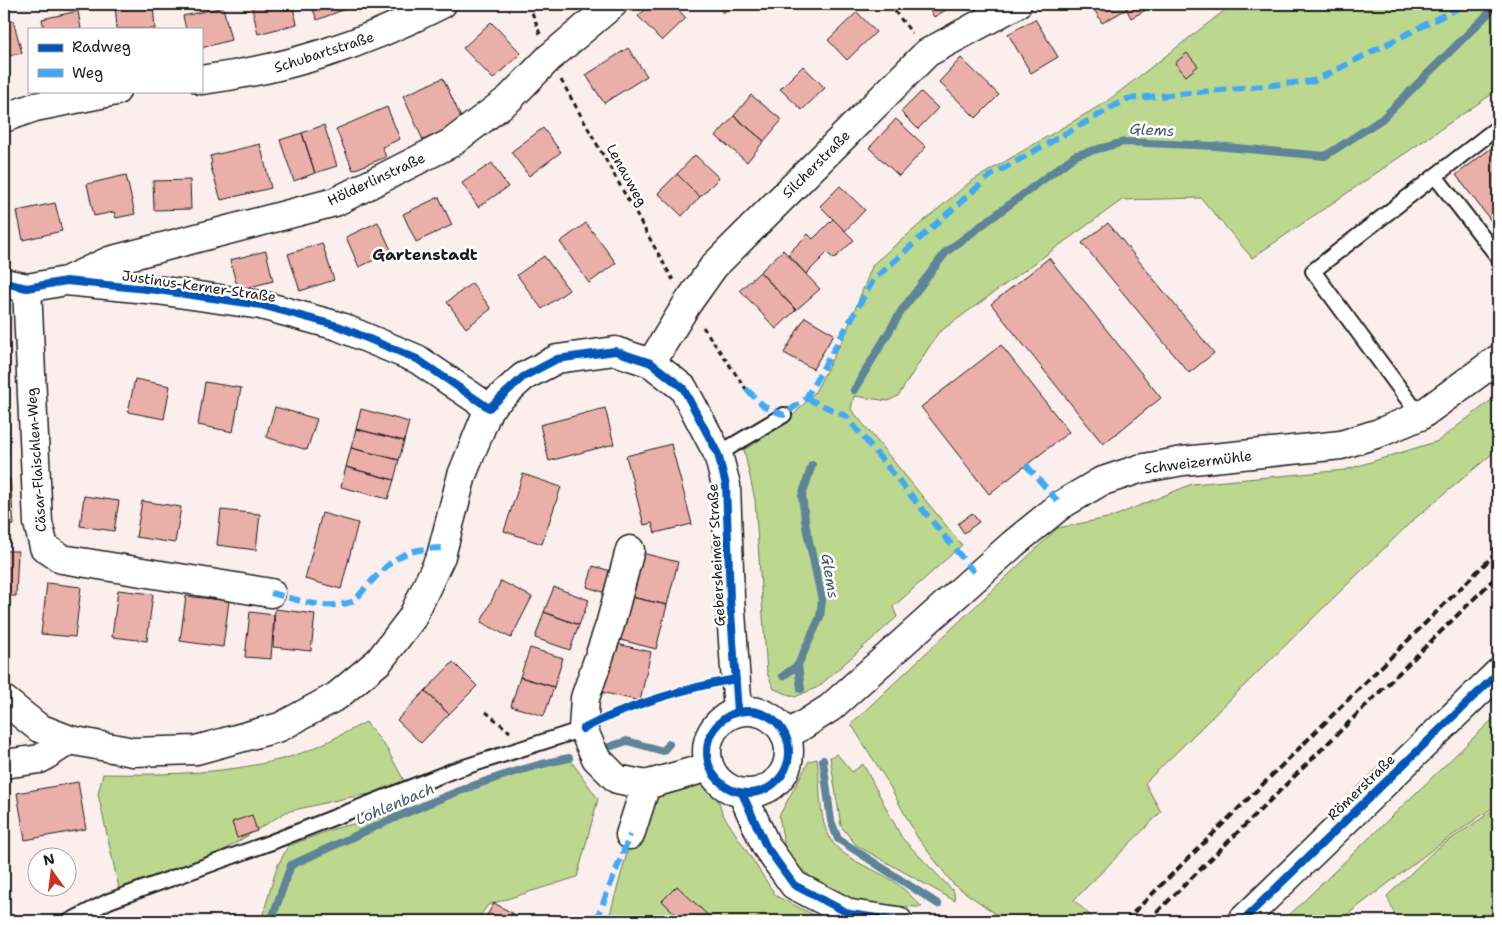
<svg xmlns="http://www.w3.org/2000/svg" width="1502" height="925" viewBox="0 0 1502 925" font-family="'Shantell Sans',sans-serif">
  <style>
    .green { fill: #bcd78e; stroke: #6c7a55 }
    .lines { fill: none; stroke-linecap: round; stroke-linejoin: round }
    .stream { stroke: #5d8497; stroke-width: 8 }
    .building { fill: #eaafa8; stroke: #1c1c1c }
    .service-casing { stroke: #1c1c1c; stroke-width: 18 }
    .minor-casing { stroke: #1c1c1c; stroke-width: 31 }
    .tertiary-casing { stroke: #1c1c1c; stroke-width: 31 }
    .secondary-casing { stroke: #1c1c1c; stroke-width: 31 }
    .path { stroke: #1c1c1c; stroke-width: 3; stroke-dasharray: 5 4; stroke-linecap: butt }
    .service { stroke: #fff; stroke-width: 14 }
    .minor { stroke: #fff; stroke-width: 28 }
    .tertiary { stroke: #fff; stroke-width: 28 }
    .secondary { stroke: #fff; stroke-width: 28 }
    .rail { stroke: #1c1c1c; stroke-width: 4; stroke-dasharray: 8 4; stroke-linecap: butt }
    .quiet { stroke: #3fa9f5; stroke-width: 6; stroke-dasharray: 12 6; stroke-linecap: butt }
    .cycleway-casing { stroke: #fff; stroke-width: 11 }
    .cycleway { stroke: #0057b8; stroke-width: 8 }
    .labels { text-anchor: middle; dominant-baseline: central; stroke-width: 5; stroke-linejoin: round; paint-order: stroke }
    .street-label { font-size: 14px; fill: #1c1c1c; stroke: #fff }
    .water-label { font-size: 15px; font-style: italic; fill: #425964; stroke: #fff }
    .quarter-label { font-size: 16px; font-weight: bold; fill: #1c1c1c; stroke: #fff }
  </style>
  <rect width="100%" height="100%" fill="#fbefee"/>
  <filter id="ink" filterUnits="userSpaceOnUse"><feTurbulence type="fractalNoise" baseFrequency=".02" numOctaves="2"/><feDisplacementMap in="SourceGraphic" scale="10" xChannelSelector="R" yChannelSelector="G"/><feConvolveMatrix kernelMatrix="1 2 1 2 8 2 1 2 1" color-interpolation-filters="sRGB"/></filter>
  <g filter="url(#ink)">
    <!-- green -->
    <path class="green" d="M1233,4H1498V90L1252,258L1201,198L1122,200L938,333L898,396L888,401L854,396L851,409L962,545L893,607L897,617L818,687L795,697L774,689L767,673L755,500L744,450L786,423L815,392L844,337L873,264L970,182L1106,102Z
      M1498,395V449L1412,521L1145,783L1161,812L1074,900L1096,921H1006L953,884L917,837L887,781L851,724L1058,528L1112,517L1192,484L1345,470L1438,441Z
      M1498,714V804L1433,849L1339,921H1283Z
      M366,722L387,749L408,788L346,798L286,812L216,855L120,893L98,794L103,774C167,775 231,774 293,756C318,748 342,734 366,722Z
      M837,754L852,772L863,764L902,838L954,892L955,901L856,845L841,826L830,757Z
      M569,758L598,799L577,877L488,905L476,921H261L277,867L288,846L333,829L414,809L543,764Z
      M817,759C821,783 818,814 828,835C840,860 876,868 896,883C906,890 914,899 922,907L884,906L842,898L814,880L791,860L784,844L779,816L809,761Z
      M709,767L722,813L776,896L826,921H608L646,785Z
      M1498,807V921H1397L1387,896L1435,850Z"/>
    <g class="lines">
      <!-- stream -->
      <path class="stream" d="M854,390L902,310L946,252L1076,155L1124,142L1215,146L1325,156L1382,119L1498,4
        M783,676L798,665
        M801,689L798,665L820,617L822,600L806,527L802,496L812,465
        M606,748L627,741L663,751L669,744
        M823,760L831,821L838,839L938,904
        M271,921L291,865C380,825 474,777 569,758"/>
    </g>
    <!-- building -->
    <path class="building" d="M115,4H153L155,29H117Z
      M251,4H292L297,24L258,34Z
      M311,4H337L340,11L317,20Z
      M337,4H357L340,11Z
      M652,4H673L686,18L662,41L638,16Z
      M716,4H734L723,13Z
      M926,4H956L934,17Z
      M1091,4H1124L1127,9L1102,23Z
      M1124,4H1157L1131,18Z
      M223,7L231,40L201,48V29H186L183,16Z
      M78,11L81,29H44L42,19Z
      M857,12L876,32L847,60L828,40Z
      M1035,19L1058,57L1031,73L1008,34Z
      M13,20L22,53L4,57V23Z
      M491,22L521,53L493,79L463,48Z
      M628,48L647,76L604,103L586,75Z
      M1187,53L1198,66L1186,76L1175,63Z
      M961,58L999,95L976,118L939,82Z
      M803,66L825,88L802,110L780,89Z
      M443,78L463,122L423,140L403,96Z
      M921,92L938,108L918,129L901,112Z
      M751,95L782,120L764,141L734,116Z
      M387,107L400,139L382,147L386,157L353,170L336,129Z
      M734,116L764,141L747,162L716,136Z
      M896,119L926,147L899,176L869,148Z
      M324,125L337,166L315,173L302,133Z
      M543,128L561,152L529,176L511,152Z
      M302,133L315,173L294,181L280,140Z
      M1498,143V230L1456,175Z
      M260,144L271,188L221,200L210,164L212,163L210,156Z
      M695,155L719,178L700,197L677,174Z
      M492,163L508,187L478,207L462,183Z
      M677,174L700,197L682,216L658,193Z
      M126,175L135,214L116,218L114,212L94,216L87,184Z
      M190,180L191,209L154,210L153,181Z
      M840,186L865,210L845,231L820,206Z
      M439,197L452,225L416,242L403,214Z
      M55,203L62,231L23,240L17,211Z
      M833,219L854,240L834,259L827,253L806,274L788,254L808,234L813,239Z
      M378,222L392,252L359,267L346,237Z
      M586,223L616,263L589,283L560,242Z
      M1108,223L1214,353L1189,373L1082,243Z
      M322,243L334,280L300,291L288,254Z
      M783,250L820,289L796,310L760,272Z
      M266,251L273,281L238,290L230,260Z
      M544,256L569,290L542,309L517,275Z
      M1049,258L1161,398L1103,444L991,304Z
      M760,272L796,310L776,329L740,290Z
      M472,283L491,309L466,328L447,302Z
      M805,317L834,334L813,369L784,353Z
      M1001,345L1069,432L989,494L921,407Z
      M135,379L170,386L164,419L128,412Z
      M205,382L241,388L233,432L198,425Z
      M4,403H6L8,429H4Z
      M275,407L317,419L307,450L266,437Z
      M605,408L614,444L549,461L540,425Z
      M361,409L409,422L404,441L356,429Z
      M4,429H8L9,455H4Z
      M356,429L404,441L399,460L351,448Z
      M671,444L692,524L655,533L652,523L644,525L626,456Z
      M351,448L399,460L394,480L346,467Z
      M346,467L394,480L388,499L341,487Z
      M523,474L561,487L542,544L504,531Z
      M10,479L14,525L4,526V480Z
      M84,496L119,501L114,531L80,526Z
      M142,501L181,507L175,543L136,537Z
      M221,510L260,514L256,550L217,545Z
      M322,513L358,523L341,589L305,579Z
      M972,513L979,522L964,533L958,524Z
      M4,551H18L16,596H4Z
      M638,552L678,562L667,605L627,596Z
      M593,566L618,573L612,595L587,587Z
      M501,581L532,597L511,638L481,622Z
      M47,583L81,587L75,637L41,634Z
      M554,587L589,600L579,625L544,612Z
      M118,590L153,594L147,641L112,637Z
      M186,596L229,601L223,647L180,641Z
      M627,596L667,605L656,649L617,639Z
      M275,609L315,614L311,651L273,647Z
      M250,612L274,615L271,659L245,657Z
      M544,612L579,625L570,650L535,638Z
      M613,643L651,652L640,701L601,692Z
      M530,648L563,658L554,687L520,677Z
      M453,662L477,686L449,714L425,691Z
      M520,677L554,687L544,716L511,706Z
      M425,691L449,714L421,743L397,720Z
      M78,782L86,829L25,840L17,793Z
      M252,815L257,831L237,838L232,822Z
      M677,886L714,921H683L662,901Z
      M494,903L512,913L507,921H484Z
      M512,913L527,921H507Z"/>
    <g class="lines">
      <defs>
        <path id="service" d="M1435,176L1498,127
          M1420,416L1313,271L1435,176L1498,257
          M718,454L784,415
          M70,921L109,901L269,843L452,771L583,729"/>
        <path id="minor" d="M201,80C289,69 364,44 442,4
          M4,118L35,107L116,91
          M66,281L109,261L335,202L451,143L509,99L549,58L613,4
          M4,283L27,288L66,281L157,290L261,305L338,326L417,359L489,408
          M27,288L38,523L44,547L62,559L271,593
          M651,363L687,304L714,266L927,53L1017,4
          M630,550L610,625L585,698L583,729L596,758L617,779L646,785L709,767
          M786,736L830,708L1013,544L1061,505L1100,482L1139,469L1183,461L1341,445L1379,433L1420,416L1498,359
          M4,764L40,759L70,740
          M630,835L646,785"/>
        <path id="tertiary" d="M1242,921L1498,673"/>
        <path id="secondary" d="M4,700L39,728L70,740L133,752L196,750L280,727L337,696L379,661L412,618L441,556L462,475L489,408L523,377L557,359L615,351L651,363L683,388L718,454L726,485L730,598L738,712
          M707 752a41 41 0 1 1 82 0a41 41 0 1 1-82 0Z
          M742,793L766,846L794,885L850,914L898,921"/>
      </defs>
      <!-- service casing -->
      <use href="#service" class="service-casing"/>
      <!-- minor casing -->
      <use href="#minor" class="minor-casing"/>
      <!-- tertiary casing -->
      <use href="#tertiary" class="tertiary-casing"/>
      <!-- secondary casing -->
      <use href="#secondary" class="secondary-casing"/>
      <!-- path -->
      <path class="path" d="M529,4L540,34
        M889,4L912,33
        M561,80L673,280
        M703,327L746,389
        M486,712L510,732"/>
      <!-- service -->
      <use href="#service" class="service"/>
      <!-- minor -->
      <use href="#minor" class="minor"/>
      <!-- tertiary -->
      <use href="#tertiary" class="tertiary"/>
      <!-- secondary -->
      <use href="#secondary" class="secondary"/>
      <!-- rail -->
      <path class="rail" d="M1125,921L1498,551
        M1148,921L1498,575"/>
      <!-- quiet -->
      <path class="quiet" d="M746,389L765,407L784,415L806,398L874,279L990,176L1127,99L1314,81L1466,4
        M806,398L846,416L977,576
        M1026,465L1061,505
        M271,593C296,599 325,611 351,602C357,600 363,590 367,586C395,557 402,549 443,548
        M596,921L630,835"/>
      <defs>
        <path id="cycleway" d="M4,283L27,288L66,281L157,290L261,305L338,326L417,359L489,408L523,377L557,359L615,351L651,363L683,388L718,454L726,485L730,598L738,712
          M707 752a41 41 0 1 1 82 0a41 41 0 1 1-82 0Z
          M583,729C626,706 688,687 736,679
          M742,793L766,846L794,885L850,914L898,921
          M1242,921L1498,673"/>
      </defs>
      <!-- cycleway casing -->
      <use href="#cycleway" class="cycleway-casing"/>
      <!-- cycleway -->
      <use href="#cycleway" class="cycleway"/>
    </g>
  </g>
  <g class="labels">
    <!-- street labels -->
    <g class="street-label">
      <text transform="translate(324 52) rotate(-18)">Schubartstraße</text>
      <text transform="translate(816 164) rotate(-45)">Silcherstraße</text>
      <text transform="translate(627 175) rotate(61)">Lenauweg</text>
      <text transform="translate(376 179) rotate(-25)">Hölderlinstraße</text>
      <text transform="translate(199 286) rotate(8)">Justinus-Kerner-Straße</text>
      <text transform="translate(36 460) rotate(-94)">Cäsar-Flaischlen-Weg</text>
      <text transform="translate(1198 462) rotate(-7)">Schweizermühle</text>
      <text transform="translate(716 555) rotate(-93)">Gebersheimer Straße</text>
      <text transform="translate(1361 787) rotate(-44)">Römerstraße</text>
    </g>
    <!-- water labels -->
    <g class="water-label">
      <text transform="translate(1152 130) rotate(3)">Glems</text>
      <text transform="translate(830 576) rotate(81)">Glems</text>
      <text transform="translate(395 804) rotate(-23)">Lohlenbach</text>
    </g>
    <!-- quarter labels -->
    <g class="quarter-label">
      <text x="425" y="254">Gartenstadt</text>
    </g>
  </g>
  <!-- margin -->
  <rect width="1502" height="925" fill="none" stroke="#fff" stroke-width="20"/>
  <rect x="10" y="10" width="1482" height="905" fill="none" stroke="#1c1c1c" stroke-width="2" filter="url(#ink)"/>
  <!-- legend -->
  <rect x="28" y="28" width="175" height="65" fill="#ffffff" stroke="#a4a4a4"/>
  <rect x="38" y="44" width="25" height="8" fill="#0057b8" stroke="#a4a4a4"/>
  <text x="72" y="52" font-size="15" fill="#1c1c1c">Radweg</text>
  <rect x="38" y="69" width="25" height="8" fill="#3fa9f5" stroke="#a4a4a4"/>
  <text x="72" y="78" font-size="15" fill="#1c1c1c">Weg</text>
  <!-- north arrow -->
  <g transform="translate(52 872) rotate(346)"><circle r="24" fill="#ffffff" stroke="#a4a4a4"/>
  <path d="M0-4L9 19L0 12L-9 19Z" fill="#c8321e"/>
  <text y="-8" font-size="14" font-weight="bold" text-anchor="middle" fill="#1c1c1c">N</text>
  </g>
</svg>
